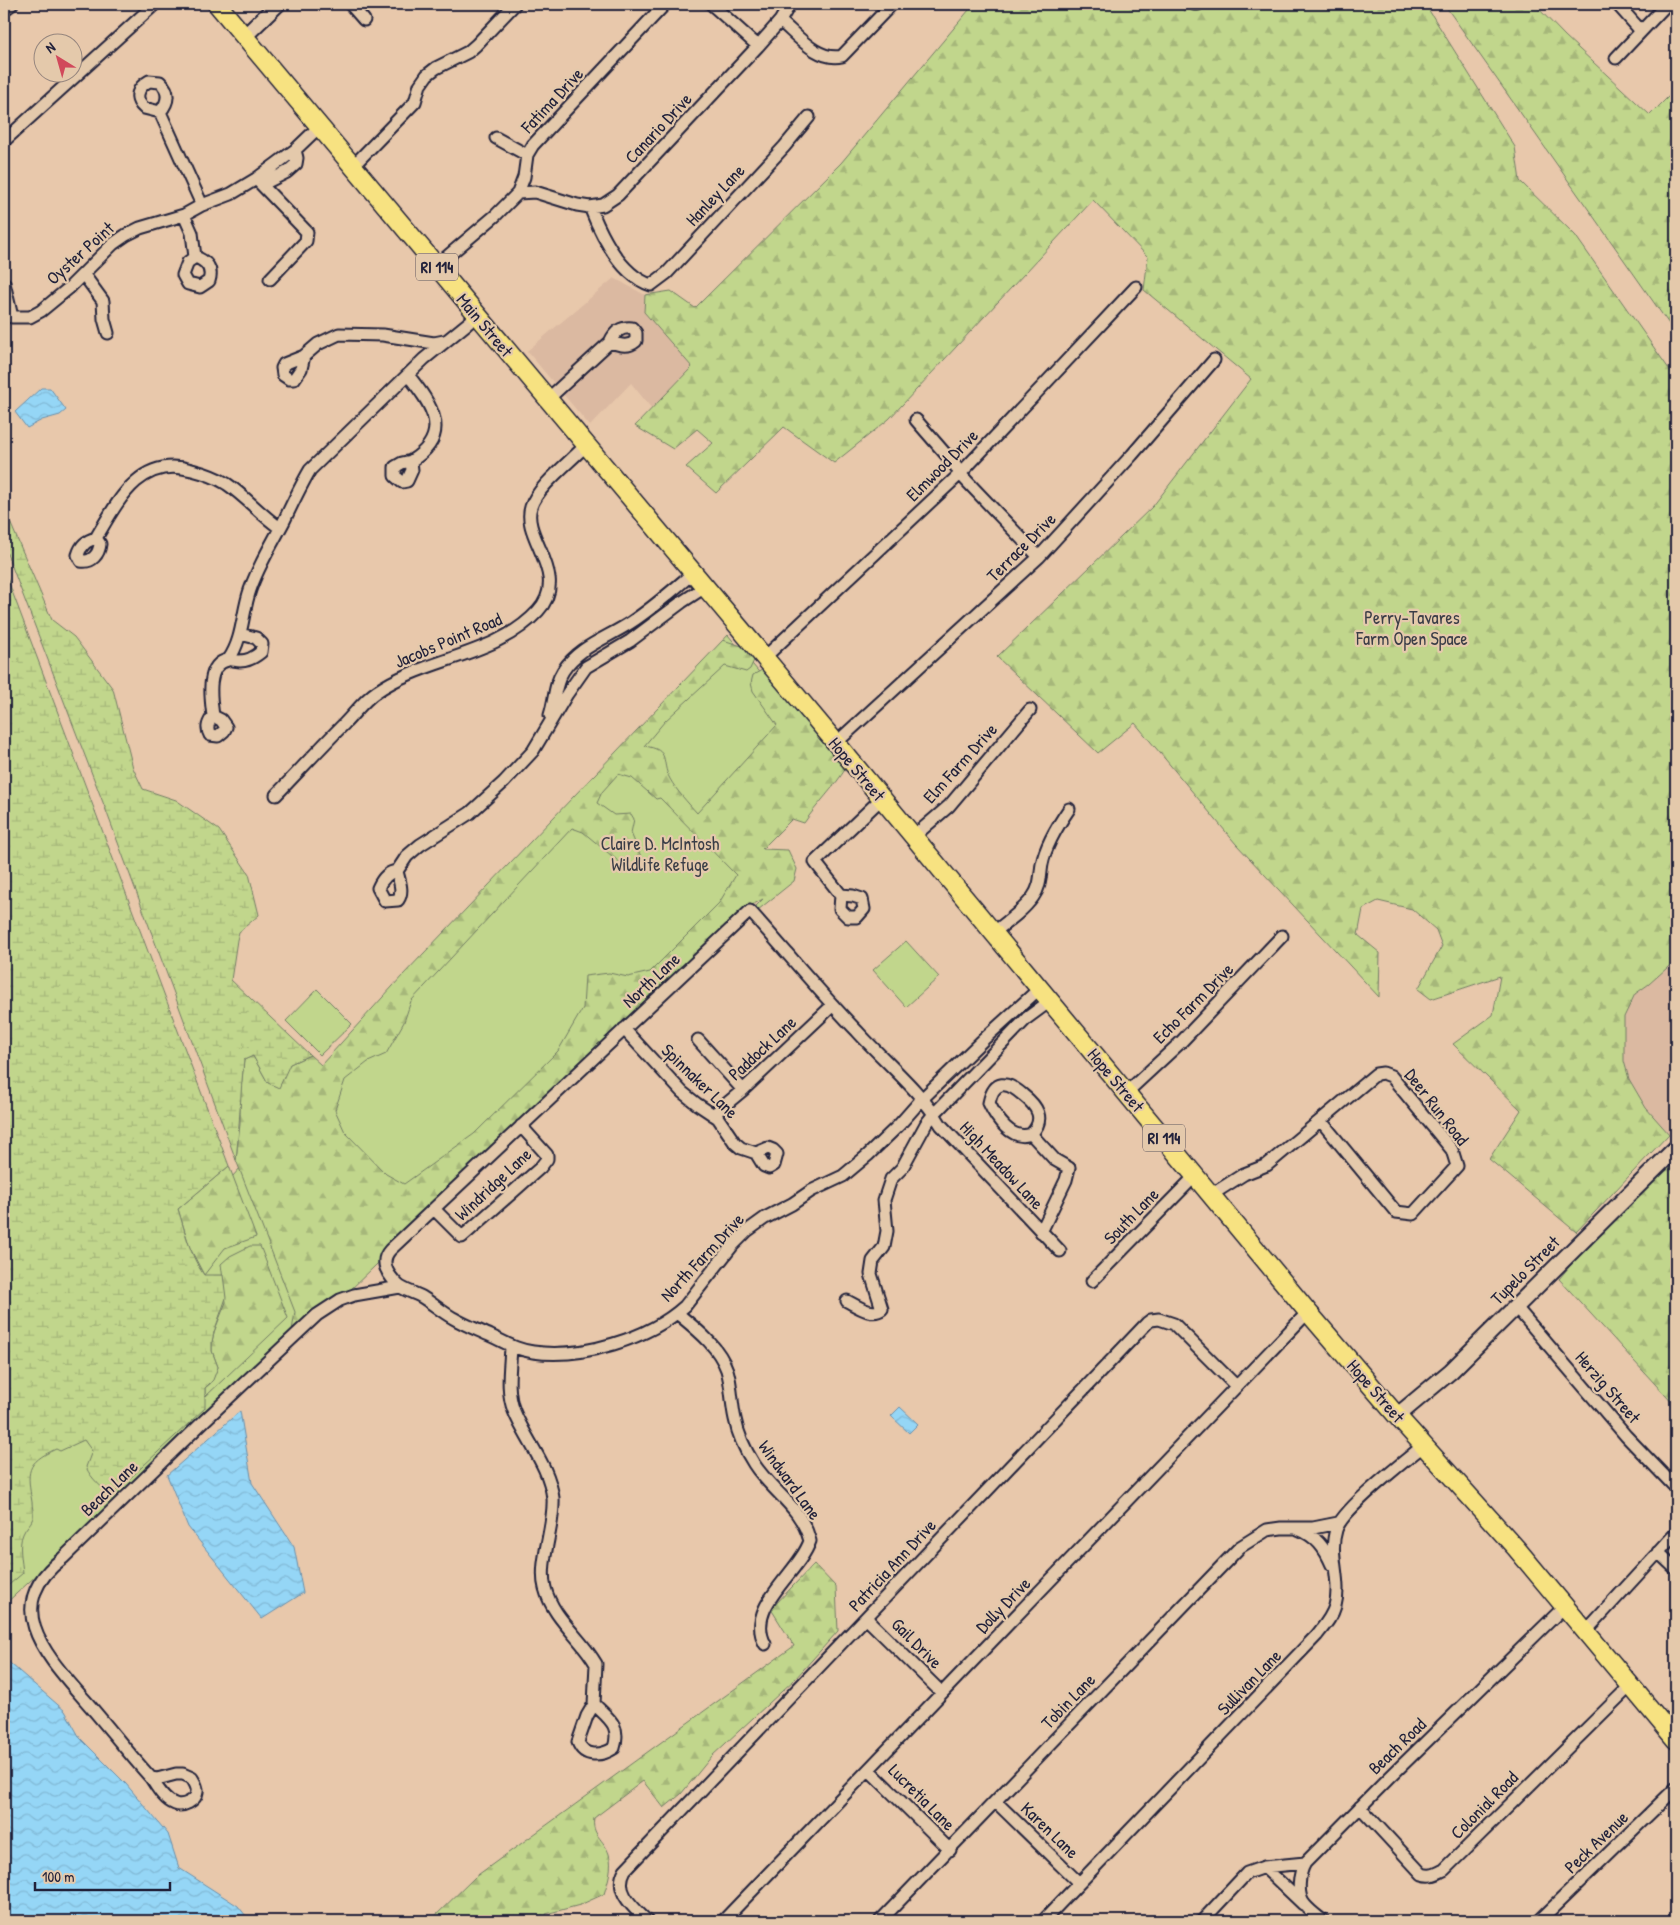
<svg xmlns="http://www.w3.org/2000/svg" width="1680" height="1925" viewBox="0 0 1680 1925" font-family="'Patrick Hand',sans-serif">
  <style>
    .built { fill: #dbb9a1 }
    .green { fill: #c1d68c; stroke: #727c64 }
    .forest { fill: url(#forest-firs); stroke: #727c64; fill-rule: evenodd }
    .wetland { fill: url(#wetland-marsh); stroke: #727c64 }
    .water { fill: url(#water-waves); stroke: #678eab }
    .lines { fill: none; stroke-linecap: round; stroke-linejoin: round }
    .minor-casing { stroke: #22223b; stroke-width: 15 }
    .tertiary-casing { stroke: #22223b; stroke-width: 18 }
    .secondary-casing { stroke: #22223b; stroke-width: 19 }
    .primary-casing { stroke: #22223b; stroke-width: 21 }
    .minor { stroke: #e4c9ab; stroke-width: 11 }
    .tertiary { stroke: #e4c9ab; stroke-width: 14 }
    .secondary { stroke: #e4c9ab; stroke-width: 15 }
    .primary { stroke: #f7e281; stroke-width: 18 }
    .labels { text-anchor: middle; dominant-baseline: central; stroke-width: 4.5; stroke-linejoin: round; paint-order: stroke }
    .shield { fill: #e4c9ab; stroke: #5c545d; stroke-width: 1 }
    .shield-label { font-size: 16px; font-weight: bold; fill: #22223b }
    .street-label { font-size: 18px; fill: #22223b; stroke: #e4c9ab }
    .park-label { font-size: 18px; fill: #3a3d47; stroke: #e4c9ab }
  </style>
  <defs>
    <pattern id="forest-firs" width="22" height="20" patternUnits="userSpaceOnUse" patternTransform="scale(1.25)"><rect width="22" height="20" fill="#c1d68c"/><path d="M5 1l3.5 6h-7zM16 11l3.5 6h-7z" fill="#a6b77a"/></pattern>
    <pattern id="wetland-marsh" width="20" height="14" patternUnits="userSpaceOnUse" patternTransform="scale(1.25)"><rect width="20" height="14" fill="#c1d68c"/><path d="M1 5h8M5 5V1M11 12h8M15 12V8" fill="none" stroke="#a6b77a"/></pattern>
    <pattern id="water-waves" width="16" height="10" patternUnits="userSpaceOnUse" patternTransform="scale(1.25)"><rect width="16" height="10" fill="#95d6f6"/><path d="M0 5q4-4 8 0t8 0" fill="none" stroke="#80b7d4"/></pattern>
  </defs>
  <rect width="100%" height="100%" fill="#e8c8ab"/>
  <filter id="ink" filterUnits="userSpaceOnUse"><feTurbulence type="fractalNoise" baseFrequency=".02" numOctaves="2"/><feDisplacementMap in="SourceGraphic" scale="10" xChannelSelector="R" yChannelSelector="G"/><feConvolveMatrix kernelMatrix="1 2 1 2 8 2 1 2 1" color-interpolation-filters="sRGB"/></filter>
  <g filter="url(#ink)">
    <!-- built -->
    <path class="built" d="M614,278L645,295L644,312L692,367L652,409L631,383L590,426L527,351Z
      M1676,960V1129L1669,1134L1646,1108L1629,1079L1624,1061V1017L1635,994L1649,984Z"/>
    <!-- green -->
    <path class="green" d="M728,635L838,767L759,850L781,874L286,1335L289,1344L4,1605V1426Z
      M906,941L939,977L906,1007L873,970Z
      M317,989L352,1024L320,1055L286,1021Z"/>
    <!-- forest -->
    <path class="forest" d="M974,4H1176L1184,11L1210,4H1425L1515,147L1520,181L1575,235L1676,379V960L1649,984L1635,994L1624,1017V1061L1629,1079L1646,1108L1669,1134L1576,1232L1489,1159L1521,1110L1453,1044L1493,1015L1500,976L1431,999L1418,989L1442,946L1436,930L1412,909L1378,901L1363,909L1358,935L1380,953L1379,997L1236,844L1135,723L1098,753L997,657L1153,506L1251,379L1144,290L1148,257L1093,200L889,419L834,463L784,427L716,493L686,467L713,443L697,429L673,449L635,426L692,367L644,312L645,295L671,291L695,308L841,163Z
      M1444,4H1534L1565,36L1650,115L1676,89V334Z
      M723,640L748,648L755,658L750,669L746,672L725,666L665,721L644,746C672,750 660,761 670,779C676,790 688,803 697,813L777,725L753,691L751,683L753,675L762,670L846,768C834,788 817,804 804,823L792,819L762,849L788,850L797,869L794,881L758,910L756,906L763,899L752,905L750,904L289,1349L295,1312L236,1160L240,1124V1098L244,1060L253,1056L268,1083L290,1064L310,1055L321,1065L403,975ZM618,774L632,778L656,799L660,798L736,875L719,903L650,972L628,977L609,973L585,976L583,1008L558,1051L474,1134L404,1184L386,1174L345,1132L335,1110L345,1080L368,1062L386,1054L404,1022L411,1001L572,828L583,832L618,861L637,869L644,864L631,833L634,819L631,814L614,815L597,803L602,792Z
      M1676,1157V1407L1559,1279L1579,1255Z
      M229,1166L256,1237L225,1248L204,1275L190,1248L178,1209Z
      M250,1246H260L288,1318L205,1397V1388L211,1383L218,1367L212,1351V1342L214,1332L226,1302L221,1264L230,1256Z
      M814,1564L836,1587L838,1631L795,1679L712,1756L681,1794L664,1808L643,1781L594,1818C591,1835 604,1839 609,1854C613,1867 608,1881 604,1894L580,1905L546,1914L548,1921H491L488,1916L481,1921H430L475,1877L794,1646L771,1609Z"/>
    <!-- wetland -->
    <path class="wetland" d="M4,508L52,620L74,637L113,689L133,768L143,789L176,800L219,830L249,874L259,915L239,932L237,940L231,980L310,1055L290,1064L279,1088L268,1083L253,1056L244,1060C240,1094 240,1126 236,1160L104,805L4,546Z
      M4,570L229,1166L178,1209C185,1231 190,1256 204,1275H223L226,1298L214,1332L212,1342V1351L218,1367L213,1380L205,1388V1408L111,1496C102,1487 91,1479 86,1467L92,1451L84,1440L60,1451L56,1449C25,1463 27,1472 32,1502C32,1507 34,1513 33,1518C31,1524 25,1528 23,1534C18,1545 22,1561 23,1573L4,1589Z"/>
    <!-- water -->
    <path class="water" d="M41,388H50L66,410L60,415L42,420L27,428L15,412Z
      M900,1407L918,1424L909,1433L891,1416Z
      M240,1411L252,1483L294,1547L303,1593L262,1619L188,1527L167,1475Z
      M4,1658L65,1711L80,1738L126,1784L168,1834L179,1868L238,1906L250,1921H4Z"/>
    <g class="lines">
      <defs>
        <path id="minor" d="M350,4L364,20
          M711,4L758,46
          M1194,4H1198
          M1617,4L1641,31
          M4,10L12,4
          M780,21C797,35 818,62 842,56L892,4
          M1616,58L1667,4
          M149,81L160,82C170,91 169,102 160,112L144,108C133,98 138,87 149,81Z
          M160,112L202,205
          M496,138L527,155
          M4,141L155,4
          M353,166L415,102L420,85L427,75L436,68L468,52L476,45L515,4
          M256,179L307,232L306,241L270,279
          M256,179L269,181L287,172L296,164L297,158L295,150
          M518,193L535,192L577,205L590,207L603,205L618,195L758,46L780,21L790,4
          M590,207C601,235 620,275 651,285L667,273L784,147L809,117
          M184,215L192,233L195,257C207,261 213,269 209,281L200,287L188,284L183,275L188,262L195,257
          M436,266L495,216L518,193L524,177L527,155L533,145L665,4
          M84,275L103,301L104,319L108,333
          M4,283L12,317L4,315
          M12,317H30L41,311L69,288L113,244L126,235L140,228L184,215L202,205L231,194L256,179L295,150L320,126
          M304,356L318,344L339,334L383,335L434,343L444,341
          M304,356L301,369L294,379H289L283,375L282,368L284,364Z
          M408,375C432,405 453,435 411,461
          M548,399L610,342C620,345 628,348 636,341V333L632,328C621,327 615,331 610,342
          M916,420L955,465L960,474L1039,557
          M411,461L412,470L407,481L402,482L395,476V467L402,463Z
          M96,538L100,544C99,554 92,563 81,561L78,555C81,545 86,541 96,538C118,501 140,455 192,470C204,473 216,477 227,484C246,497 261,515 280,528
          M764,658L960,474L1136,287
          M229,659C243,639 242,613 250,590C258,566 272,544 284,521C292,504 300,487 310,470L424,359L478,315
          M550,715C555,700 554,685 563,671C578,647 607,638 630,623C653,608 673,590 693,573
          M213,716C211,700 205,664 228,660C232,659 236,661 240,661C249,661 255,657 261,652L262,644L256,638L240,634
          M213,716L221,720L226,727L224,731L218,736L210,735C206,728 208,723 213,716Z
          M836,743L1039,557L1132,455L1214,360
          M276,795C299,771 321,747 344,724C355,713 364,700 376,692C426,657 496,657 538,611C571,575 521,537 531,507C537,487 571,461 586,445
          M913,837L949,806L1030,710
          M397,871C387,872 382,879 378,888L385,901L398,900C404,891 399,881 397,871L407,856L420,845L470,813L504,782L533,751L567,694L586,667L630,641L682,602L705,587
          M841,895L853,896L862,899L864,909L857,917H848L840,909L841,895L815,862L881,799
          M993,933C1007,922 1023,911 1033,897C1041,886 1040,876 1042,864C1046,844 1058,825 1069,809
          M1040,988L984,1039L922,1099L899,1125L868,1155L843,1176L811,1191L792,1204L765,1218L747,1231L732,1246L685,1306C649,1339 581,1359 533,1352C514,1349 507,1343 491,1336C478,1330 465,1325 453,1318C442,1312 432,1303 422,1297C415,1293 403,1290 398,1285C388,1275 379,1262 390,1250L750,911C786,951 820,993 857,1031C884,1061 921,1091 941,1125L1060,1251
          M624,1029L682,1092L697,1104L718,1118L735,1143L741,1148L756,1153
          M698,1040L743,1090
          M1126,1093L1181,1042L1282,936
          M713,1115L743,1090L833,1005
          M1031,1134C1046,1119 1037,1106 1023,1095C1007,1081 994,1079 989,1103C996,1118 1012,1142 1031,1134L1055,1160L1069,1168L1066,1180L1041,1232
          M768,1148L773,1150L777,1154L774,1165L769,1168L764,1166L756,1153Z
          M1211,1195L1244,1174L1267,1165L1376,1074L1383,1073L1391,1076L1452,1150L1457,1166L1413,1214L1396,1212L1321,1121
          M434,1209L462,1237L540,1168L547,1159V1155L521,1126
          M1092,1281L1196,1175
          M847,1301C857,1306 872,1317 882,1309L871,1274L873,1261L884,1247L887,1231L884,1200L891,1179L902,1168L926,1124L934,1114L1027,1018L1050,1001
          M1515,1306L1626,1436L1676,1488
          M677,1313C696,1329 718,1345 727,1370C732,1386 731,1402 735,1419C738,1435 745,1450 754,1464C772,1492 801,1506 810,1541C798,1575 745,1606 765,1644
          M511,1347C510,1369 506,1391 514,1411C526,1441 549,1465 553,1498C555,1526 538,1563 545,1588C553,1619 581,1637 596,1664L594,1704L587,1716L578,1742C584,1758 602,1756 614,1748C621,1725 609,1719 594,1704
          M1298,1529C1316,1536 1325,1548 1332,1565
          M1658,1552L1676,1569
          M866,1618L942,1693
          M1586,1631L1676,1533
          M869,1770L950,1850
          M176,1774H183L192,1778C194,1782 198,1787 197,1792C196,1801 183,1807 175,1804C164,1800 157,1787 151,1778L157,1779Z
          M151,1778C128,1753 107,1725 84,1699C45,1654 0,1606 63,1558L205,1420L317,1315L340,1300L354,1295L400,1287
          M996,1802L1079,1883
          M1360,1807L1422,1874C1432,1877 1435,1874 1444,1870L1631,1685
          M1264,1867L1303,1904
          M647,1921C633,1907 613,1891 625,1870L1147,1323L1151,1320L1159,1319L1174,1324L1236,1386
          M723,1921L1308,1312
          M880,1921L1240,1547L1267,1530L1281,1528H1313L1338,1523
          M1043,1921L1317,1635C1324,1626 1332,1617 1335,1606C1342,1581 1328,1555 1336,1530C1342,1509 1405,1461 1424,1445
          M1202,1921L1247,1873L1264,1867L1305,1863
          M1323,1921C1317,1916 1310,1911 1305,1905C1296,1895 1299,1873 1305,1863L1390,1777L1564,1607
          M1539,1921L1676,1788"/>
        <path id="tertiary" d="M245,36L278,4"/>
        <path id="secondary" d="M1397,1416L1451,1371L1676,1148"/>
        <path id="primary" d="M217,4L836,743L1308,1312L1397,1416L1516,1548L1676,1740"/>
      </defs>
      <!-- minor casing -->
      <use href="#minor" class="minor-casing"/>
      <!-- tertiary casing -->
      <use href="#tertiary" class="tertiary-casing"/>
      <!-- secondary casing -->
      <use href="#secondary" class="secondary-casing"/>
      <!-- primary casing -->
      <use href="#primary" class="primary-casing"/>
      <!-- minor -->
      <use href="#minor" class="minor"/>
      <!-- tertiary -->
      <use href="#tertiary" class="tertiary"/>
      <!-- secondary -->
      <use href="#secondary" class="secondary"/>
      <!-- primary -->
      <use href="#primary" class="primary"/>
    </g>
  </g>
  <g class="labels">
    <!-- shield labels -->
    <g class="shield">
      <rect x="416" y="253.5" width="42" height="27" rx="4"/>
      <rect x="1143" y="1124.5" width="42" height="27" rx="4"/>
    </g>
    <g class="shield-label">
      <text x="437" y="267">RI 114</text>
      <text x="1164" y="1138">RI 114</text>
    </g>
    <!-- street labels -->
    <g class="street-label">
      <text transform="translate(552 100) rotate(-47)">Fatima Drive</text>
      <text transform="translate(658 128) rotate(-47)">Canario Drive</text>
      <text transform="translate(715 195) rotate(-47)">Hanley Lane</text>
      <text transform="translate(80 253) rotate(-42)">Oyster Point</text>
      <text transform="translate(485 325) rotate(50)">Main Street</text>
      <text transform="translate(942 465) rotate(-45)">Elmwood Drive</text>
      <text transform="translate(1021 547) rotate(-45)">Terrace Drive</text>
      <text transform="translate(448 640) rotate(-23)">Jacobs Point Road</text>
      <text transform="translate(960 763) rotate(-48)">Elm Farm Drive</text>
      <text transform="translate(857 769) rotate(50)">Hope Street</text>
      <text transform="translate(651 980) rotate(-43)">North Lane</text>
      <text transform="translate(1193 1003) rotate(-45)">Echo Farm Drive</text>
      <text transform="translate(762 1048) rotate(-43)">Paddock Lane</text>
      <text transform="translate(1116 1080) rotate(50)">Hope Street</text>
      <text transform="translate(700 1081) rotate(44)">Spinnaker Lane</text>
      <text transform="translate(1437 1107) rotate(52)">Deer Run Road</text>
      <text transform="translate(1002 1165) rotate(47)">High Meadow Lane</text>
      <text transform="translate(493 1184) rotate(-43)">Windridge Lane</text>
      <text transform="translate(1131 1216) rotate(-46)">South Lane</text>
      <text transform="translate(702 1257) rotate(-47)">North Farm Drive</text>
      <text transform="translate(1525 1270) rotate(-45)">Tupelo Street</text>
      <text transform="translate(1608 1387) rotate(49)">Herzig Street</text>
      <text transform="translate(1376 1391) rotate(49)">Hope Street</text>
      <text transform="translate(790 1480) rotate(54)">Windward Lane</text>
      <text transform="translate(109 1488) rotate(-44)">Beach Lane</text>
      <text transform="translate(892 1565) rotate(-47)">Patricia Ann Drive</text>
      <text transform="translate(1003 1605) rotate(-46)">Dolly Drive</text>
      <text transform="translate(917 1643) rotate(45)">Gail Drive</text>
      <text transform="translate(1249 1682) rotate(-46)">Sullivan Lane</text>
      <text transform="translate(1068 1701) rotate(-46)">Tobin Lane</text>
      <text transform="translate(1397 1746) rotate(-44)">Beach Road</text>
      <text transform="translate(922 1797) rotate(45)">Lucretia Lane</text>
      <text transform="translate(1484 1805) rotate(-45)">Colonial Road</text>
      <text transform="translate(1050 1830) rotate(44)">Karen Lane</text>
      <text transform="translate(1596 1842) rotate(-44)">Peck Avenue</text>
    </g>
    <!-- park labels -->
    <g class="park-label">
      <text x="1412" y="617">Perry-Tavares<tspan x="1412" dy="21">Farm Open Space</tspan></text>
      <text x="660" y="843">Claire D. McIntosh<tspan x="660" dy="21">Wildlife Refuge</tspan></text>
    </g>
  </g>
  <!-- margin -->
  <rect width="1680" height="1925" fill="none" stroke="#e4c9ab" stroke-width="20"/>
  <rect x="10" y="10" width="1660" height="1905" fill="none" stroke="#22223b" stroke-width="2" filter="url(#ink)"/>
  <!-- north arrow -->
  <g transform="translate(58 58) rotate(323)"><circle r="24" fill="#e4c9ab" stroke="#96867e"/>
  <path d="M0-4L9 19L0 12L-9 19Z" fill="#d1495b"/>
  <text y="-8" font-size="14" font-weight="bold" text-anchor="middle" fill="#22223b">N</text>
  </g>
  <!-- scale -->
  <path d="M35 1882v8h135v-8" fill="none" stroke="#22223b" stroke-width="2.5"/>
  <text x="42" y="1882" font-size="15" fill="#22223b" stroke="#e4c9ab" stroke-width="4" paint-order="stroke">100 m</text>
</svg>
